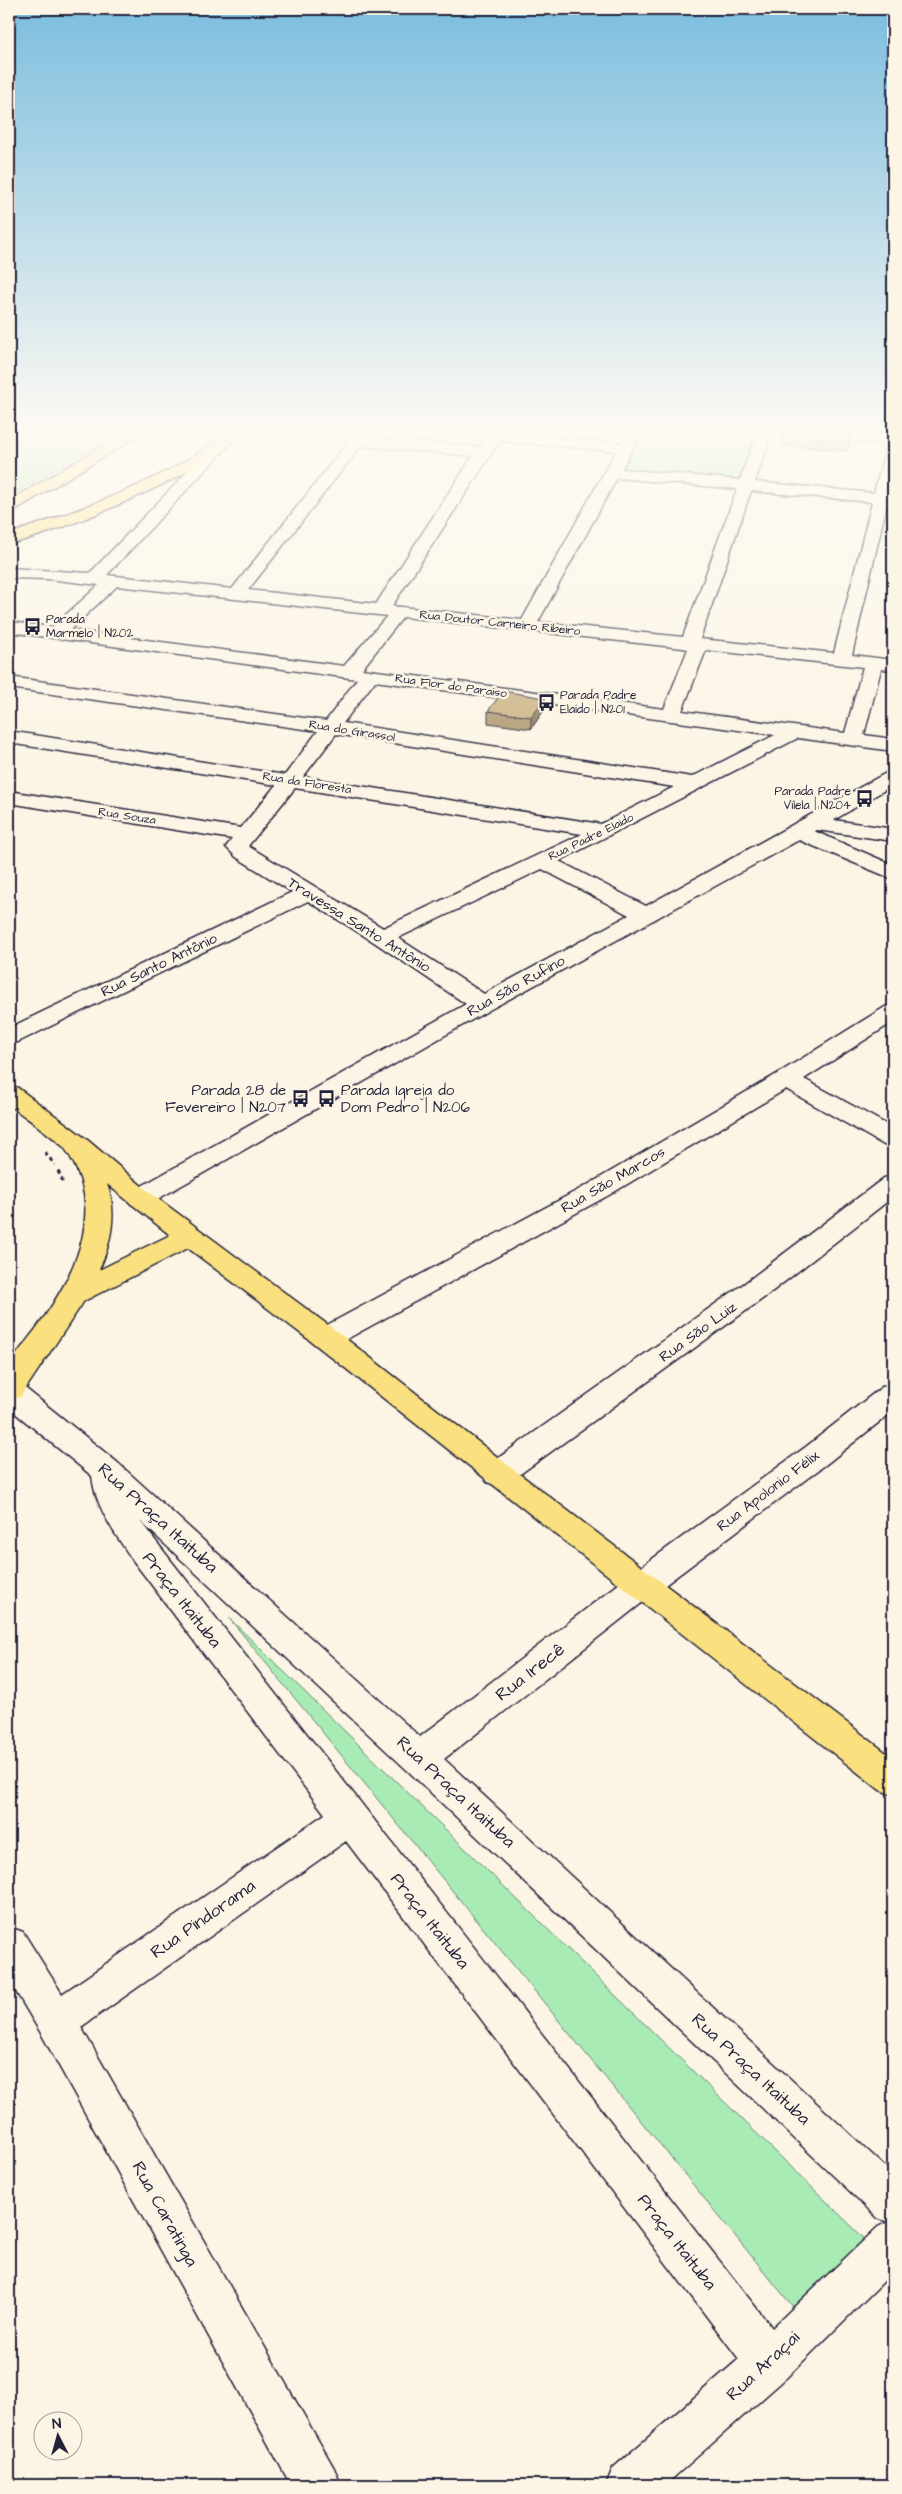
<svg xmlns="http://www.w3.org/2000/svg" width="902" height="2494" viewBox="0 0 902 2494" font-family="'Architects Daughter',sans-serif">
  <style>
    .green { fill: #a9ebb4; stroke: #668678 }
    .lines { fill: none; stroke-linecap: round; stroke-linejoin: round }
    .minor-casing { stroke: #22223b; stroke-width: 3 }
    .major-casing { stroke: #22223b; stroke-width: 3 }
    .path { stroke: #22223b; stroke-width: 3; stroke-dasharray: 4 4; stroke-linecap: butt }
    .minor { fill: #fcf5e5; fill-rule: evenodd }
    .major { fill: #fbe080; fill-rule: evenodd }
    .wall { fill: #ac966d; stroke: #22223b }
    .shaded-wall { fill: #8c7a59; stroke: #22223b }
    .building { fill: #c8af7f; stroke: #22223b }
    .labels { text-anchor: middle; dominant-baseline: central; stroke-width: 5; stroke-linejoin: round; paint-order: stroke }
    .far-poi-label { font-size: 12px; fill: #22223b; stroke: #fcf5e5; text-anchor: start }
    .far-street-label { font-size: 12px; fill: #22223b; stroke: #fcf5e5 }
    .street-label { font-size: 15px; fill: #22223b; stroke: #fcf5e5 }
    .poi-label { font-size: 15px; fill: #22223b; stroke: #fcf5e5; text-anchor: end }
    .near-street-label { font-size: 18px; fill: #22223b; stroke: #fcf5e5 }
  </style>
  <rect width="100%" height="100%" fill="#fcf5e5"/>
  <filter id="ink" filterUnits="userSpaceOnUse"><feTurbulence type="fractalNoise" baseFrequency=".02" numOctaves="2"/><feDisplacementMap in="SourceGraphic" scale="10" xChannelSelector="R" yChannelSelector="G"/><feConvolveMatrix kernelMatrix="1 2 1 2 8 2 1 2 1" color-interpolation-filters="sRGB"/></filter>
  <g filter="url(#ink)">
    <!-- green -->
    <path class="green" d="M45,431H122L9,496V448Z
      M642,431H757L737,481L622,473Z
      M229,1618L871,2245L794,2308Z"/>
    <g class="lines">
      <defs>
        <path id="minor" d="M13,431H32L9,443V433Z
          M357,431H372L367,437L479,447L492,431L621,443L628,431H642L621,469L740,480L758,431H772L755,482L874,493L887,444L800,435L793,431H850L893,436V477L852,655L893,660V670L881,669L864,735L893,739V751L798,738L559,861L646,906L886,773L893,771V785L834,820L893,829V841L817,830L814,831L893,865V879L799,840L491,1009L149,1204L140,1207L131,1204L127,1198L131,1192L466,1004L374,942L308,901L18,1042L9,1044V1028L292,892L236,857L226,847L232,839L9,803V791L241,828L276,785L9,743V731L285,775L318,731L9,688V677L326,721L357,679L9,632V622L52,627L99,585L48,579L9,578V568L90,573L217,441H227L229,444L227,447L107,575L232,589ZM500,441L616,451L522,620L392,606ZM361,446L473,456L376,604L248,590ZM617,478L737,489L683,637L538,622ZM751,491L872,502L834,653L700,639ZM117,586L387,616L344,666L70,630ZM403,617L683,648L688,649L664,709L362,669ZM706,650L863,667L845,733L682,711ZM375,681L775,735L692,777L343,723ZM336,734L674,787L601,824L303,777ZM295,788L582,834L383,928L248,846ZM542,869L629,915L484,994L398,938Z
          M893,1005V1022L804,1079L893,1128V1147L884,1145L786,1089L609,1195L336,1345L326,1348L316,1345L312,1338L316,1331L591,1183L777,1074L885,1007Z
          M893,1176V1197L765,1297L509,1482L498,1486L487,1482L482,1474L487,1466L745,1283L884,1178Z
          M9,1381L20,1384L118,1463L420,1737L629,1576L807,1446L882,1387L893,1384V1411L829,1462L653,1594L444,1759L893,2174V2272L786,2378L665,2485H606L613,2468L739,2359L346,1841L81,2027L334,2468L341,2485H291L42,2035L9,1980V1927L23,1932L62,1994L325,1814L132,1559C115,1534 95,1506 92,1476L9,1408ZM140,1521L406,1769L878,2218L888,2222L878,2227L772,2328Z"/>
        <path id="major" d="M128,431H146L15,510L9,512V501Z
          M226,431H242C212,471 59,533 9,544V534C74,512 176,478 226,431Z
          M9,1085L18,1088L85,1138L149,1192L336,1331L509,1466L893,1758V1795L880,1790L316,1345L188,1248L84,1301L20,1397L9,1400C9,1390 7,1379 9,1369C10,1360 37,1329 43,1319C79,1267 105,1208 66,1150C59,1140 21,1114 9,1105ZM107,1184L170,1235L99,1270C111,1243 118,1213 107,1184Z"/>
      </defs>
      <!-- minor casing -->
      <use href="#minor" class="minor-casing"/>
      <!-- major casing -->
      <use href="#major" class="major-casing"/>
      <!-- path -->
      <path class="path" d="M45,1152L55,1165
        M58,1171L64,1185"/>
      <!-- minor -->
      <use href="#minor" class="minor"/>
      <!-- major -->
      <use href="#major" class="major"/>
    </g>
    <!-- wall -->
    <path class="wall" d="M851,434L848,451L781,445L782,435Z
      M544,710L531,729L488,723V711Z"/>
    <!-- shaded-wall -->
    <path class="shaded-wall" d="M545,698L544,710L531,729V717Z"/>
    <!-- building -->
    <path class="building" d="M784,431H818L851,434L849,441L782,435Z
      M503,691L545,698L531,717L488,711Z"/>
  </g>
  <!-- sky -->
  <linearGradient id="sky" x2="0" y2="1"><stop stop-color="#7bbdde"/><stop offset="0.55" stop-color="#fefaf3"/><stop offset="1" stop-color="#fefaf3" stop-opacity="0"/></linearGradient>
  <rect width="902" height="781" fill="url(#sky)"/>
  <!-- icons -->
  <defs>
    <symbol id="bus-bare" viewBox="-9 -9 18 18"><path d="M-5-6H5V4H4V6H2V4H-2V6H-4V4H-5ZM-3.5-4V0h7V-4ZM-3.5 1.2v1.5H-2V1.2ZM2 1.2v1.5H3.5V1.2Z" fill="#22223b" stroke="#fcf5e5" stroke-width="2.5" paint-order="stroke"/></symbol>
  </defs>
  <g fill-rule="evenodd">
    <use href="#bus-bare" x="20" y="614" width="25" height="25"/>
    <use href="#bus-bare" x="534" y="690" width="25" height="25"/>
    <use href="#bus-bare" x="852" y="786" width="25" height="25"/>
    <use href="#bus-bare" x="288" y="1086" width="25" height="25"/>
    <use href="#bus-bare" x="314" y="1086" width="25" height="25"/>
  </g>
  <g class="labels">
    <!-- far-poi labels -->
    <g class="far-poi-label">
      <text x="46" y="619">Parada<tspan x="46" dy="14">Marmelo | N202</tspan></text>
      <text x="560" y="695">Parada Padre<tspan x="560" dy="14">Elaído | N201</tspan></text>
      <text x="851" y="791" text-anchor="end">Parada Padre<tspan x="851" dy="14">Vilela | N204</tspan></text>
    </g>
    <!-- far-street labels -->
    <g class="far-street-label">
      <text transform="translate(500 623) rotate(6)">Rua Doutor Carneiro Ribeiro</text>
      <text transform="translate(451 686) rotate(8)">Rua Flor do Paraíso</text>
      <text transform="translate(352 731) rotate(9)">Rua do Girassol</text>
      <text transform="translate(307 783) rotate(9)">Rua da Floresta</text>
      <text transform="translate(127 816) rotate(9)">Rua Souza</text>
      <text transform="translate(591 837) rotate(-26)">Rua Padre Elaido</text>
    </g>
    <!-- street labels -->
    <g class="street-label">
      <text transform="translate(359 925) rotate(32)">Travessa Santo Antônio</text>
      <text transform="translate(159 965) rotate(-26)">Rua Santo Antônio</text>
      <text transform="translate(516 986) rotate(-29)">Rua São Rufino</text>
      <text transform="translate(613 1180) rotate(-30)">Rua São Marcos</text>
      <text transform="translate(698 1332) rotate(-36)">Rua São Luiz</text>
      <text transform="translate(768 1491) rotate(-37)">Rua Apolonio Félix</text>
    </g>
    <!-- poi labels -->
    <g class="poi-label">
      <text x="286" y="1090">Parada 28 de<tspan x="286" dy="17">Fevereiro | N207</tspan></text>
      <text x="341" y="1090" text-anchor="start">Parada Igreja do<tspan x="341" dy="17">Dom Pedro | N206</tspan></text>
    </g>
    <!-- near-street labels -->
    <g class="near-street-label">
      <text transform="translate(158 1518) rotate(42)">Rua Praça Itaituba</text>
      <text transform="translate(182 1600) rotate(52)">Praça Itaituba</text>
      <text transform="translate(530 1672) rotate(-38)">Rua Irecê</text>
      <text transform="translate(456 1792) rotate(43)">Rua Praça Itaituba</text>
      <text transform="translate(203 1919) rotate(-35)">Rua Pindorama</text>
      <text transform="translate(430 1921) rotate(52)">Praça Itaituba</text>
      <text transform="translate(751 2069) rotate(43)">Rua Praça Itaituba</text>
      <text transform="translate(165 2214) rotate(61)">Rua Caratinga</text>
      <text transform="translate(677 2242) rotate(52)">Praça Itaituba</text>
      <text transform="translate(763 2366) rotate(-43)">Rua Araçai</text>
    </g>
  </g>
  <!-- margin -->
  <rect width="902" height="2494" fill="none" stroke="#fcf5e5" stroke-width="30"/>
  <rect x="15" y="15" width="872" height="2464" fill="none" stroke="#22223b" stroke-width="2" filter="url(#ink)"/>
  <!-- north arrow -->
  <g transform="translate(58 2436) rotate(354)"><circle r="24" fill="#fcf5e5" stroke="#a5a1a1"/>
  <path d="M0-4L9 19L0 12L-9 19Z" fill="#22223b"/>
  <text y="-8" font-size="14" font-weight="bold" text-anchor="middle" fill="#22223b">N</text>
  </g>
</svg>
